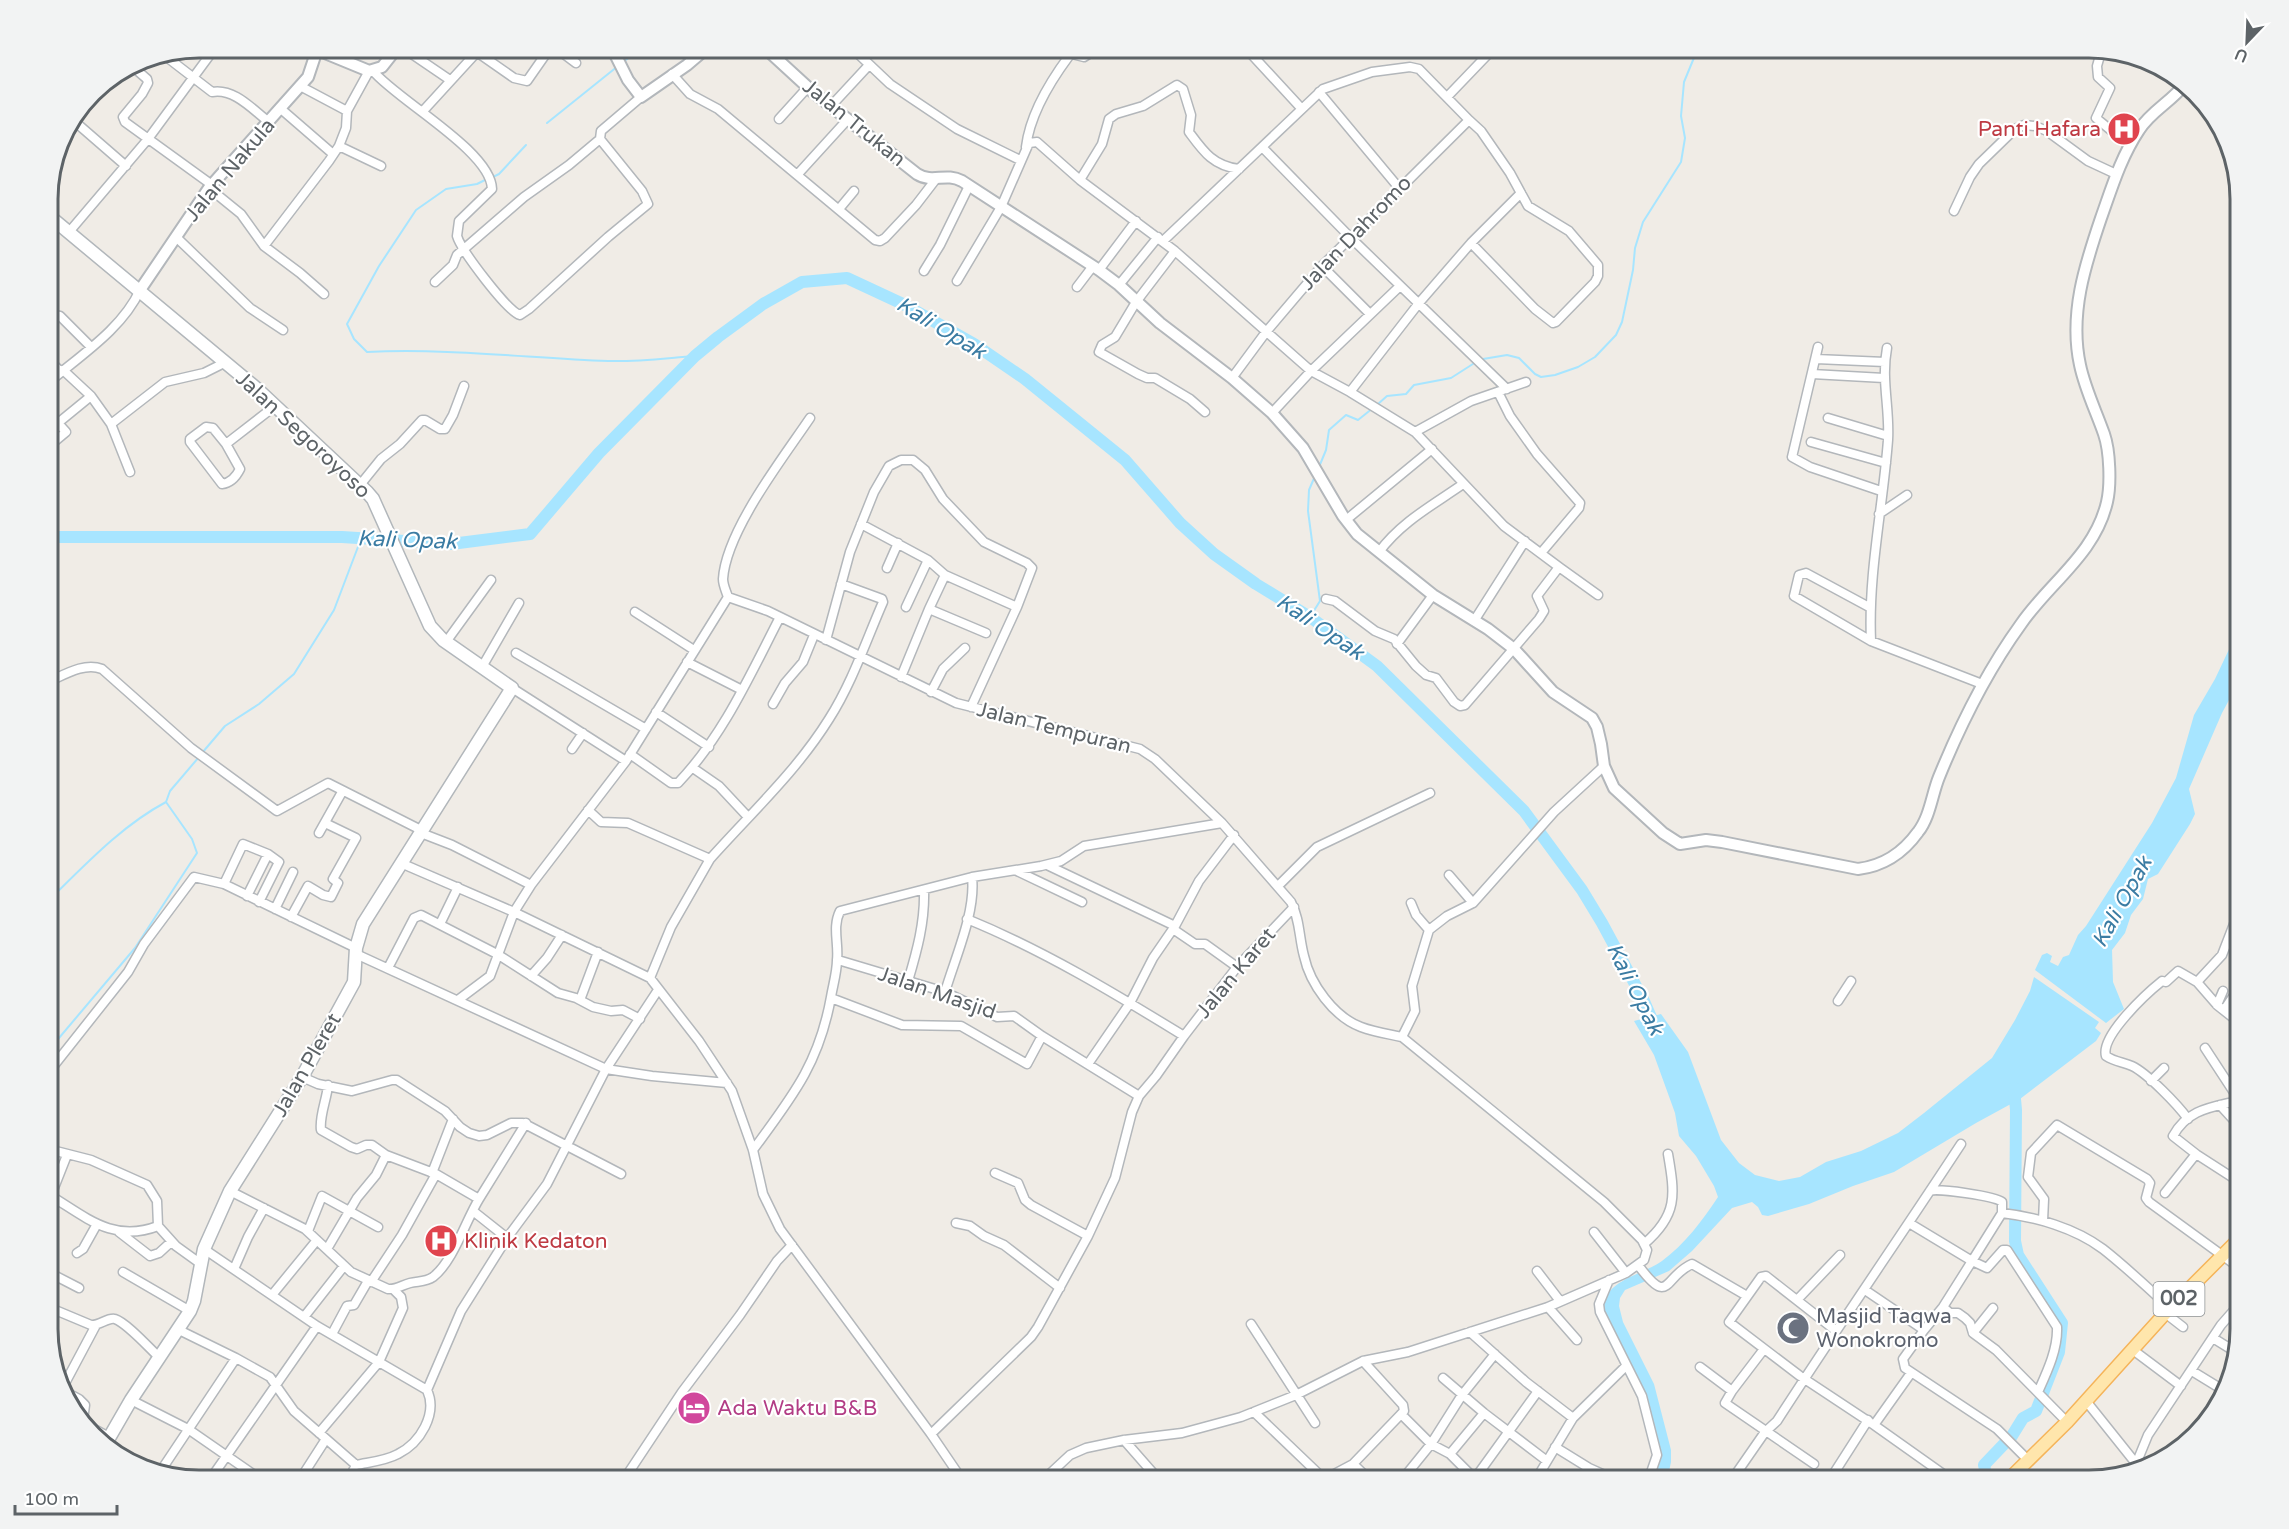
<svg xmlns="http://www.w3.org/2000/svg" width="2289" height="1529" viewBox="0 0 2289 1529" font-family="'Varela Round',sans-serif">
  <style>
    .water { fill: #a7e5ff }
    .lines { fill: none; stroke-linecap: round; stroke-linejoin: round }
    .stream { stroke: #a7e5ff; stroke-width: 2 }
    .river { stroke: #a7e5ff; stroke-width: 12 }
    .minor-casing { stroke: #b3b7bb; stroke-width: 11 }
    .tertiary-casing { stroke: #b3b7bb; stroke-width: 14 }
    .secondary-casing { stroke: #b2b7bb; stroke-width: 15 }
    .primary-casing { stroke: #f5b45a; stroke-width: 15 }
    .minor { stroke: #fff; stroke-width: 8 }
    .tertiary { stroke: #fff; stroke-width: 10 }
    .secondary { stroke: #fff; stroke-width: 12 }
    .primary { stroke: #ffe6ac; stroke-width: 12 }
    .labels { text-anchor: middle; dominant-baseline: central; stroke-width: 4.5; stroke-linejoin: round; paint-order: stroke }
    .shield { fill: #fff; stroke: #8e9295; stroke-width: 1.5 }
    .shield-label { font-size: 20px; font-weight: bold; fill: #5d6367 }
    .street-label { font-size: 21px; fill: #5d6367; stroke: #fff }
    .health-label { font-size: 21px; fill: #be3a42; stroke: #fff; text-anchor: end }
    .worship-label { font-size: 21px; fill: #5b616d; stroke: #fff; text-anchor: start }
    .hotel-label { font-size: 21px; fill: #b23c85; stroke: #fff; text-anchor: start }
    .water-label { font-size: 22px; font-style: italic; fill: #3b7ca3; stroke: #fff }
    .rim { fill: none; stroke: #5d6367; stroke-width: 3 }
  </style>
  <rect width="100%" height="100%" fill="#f0ece6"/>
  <!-- water -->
  <path class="water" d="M2241,624V678L2222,713L2189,789L2195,814L2190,824L2158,874L2148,879L2143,899L2131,915L2125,933L2112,950L2113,982L2124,1009L2106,1023L2035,970L2042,955L2047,953L2052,956L2050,962L2058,966L2063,957L2069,955L2078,935L2086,926L2152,823L2176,778L2194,715L2215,679Z
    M2034,977L2099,1022L2095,1028L2101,1033L2096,1041L2020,1099L1976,1123L1894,1172L1853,1186L1809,1204L1768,1216L1762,1215L1758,1207L1752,1202L1732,1208L1692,1251L1669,1271L1625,1290L1620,1298L1619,1306L1623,1322L1654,1384L1671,1450V1462L1667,1481H1647L1655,1456L1644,1395L1601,1307C1610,1278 1640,1276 1662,1261C1685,1244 1702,1221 1718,1197L1714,1186L1696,1156L1679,1136L1675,1113L1654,1055L1634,1021L1661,1014L1688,1052L1721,1140L1739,1163L1755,1175L1779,1181L1800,1177L1826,1162L1861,1151L1898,1133L1924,1113L1992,1058L2015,1020L2030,991Z"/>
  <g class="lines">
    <!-- stream -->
    <path class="stream" d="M623,62L642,48
      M547,123L618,66
      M491,178L499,174L526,145
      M485,180L477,184L446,189L416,210L379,266L347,324L354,339L367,352C447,348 528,358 608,361C637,362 667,358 695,356
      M1483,359L1507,355L1519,358L1535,374L1541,377L1555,375L1578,367L1595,357L1616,335L1622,322L1633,270L1635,248L1643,222L1681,162L1685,138L1681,116L1684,82L1698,48
      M1378,404L1387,396L1406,394L1414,385L1451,378L1476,362
      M1319,467L1326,450L1329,430L1346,415L1358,420L1373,408
      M1310,617L1320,601L1308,511L1309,490L1315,476
      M202,753L225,726L259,704L294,674L334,610L361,539
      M48,901C85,865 121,826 166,802L170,791L199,757
      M48,1051L135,948L197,853L192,839L166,802"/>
    <!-- river -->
    <path class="river" d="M48,537H342L451,544L530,534L599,453L695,356L718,337L763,304L802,282L847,278L905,305L974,344L1025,379L1125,460L1180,523L1214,554L1256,584L1310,617L1377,666L1524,811L1582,890L1602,923L1643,999L1657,1031
      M2010,1439L2023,1418L2036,1411L2059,1352L2062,1323L2018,1255L2015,1241L2016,1110L2014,1088
      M1992,1481L1986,1474L1984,1465L2006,1442"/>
    <defs>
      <path id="minor" d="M403,48L450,80
        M471,48L514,78L527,81L550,48
        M556,48L576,63
        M852,48L890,84L957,129L1020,160
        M1249,48L1253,56L1301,108
        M2101,52L2097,66L2098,77L2110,88L2096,118L2130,146
        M164,55L212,92C234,88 252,109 269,122
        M482,55L489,48
        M132,66L147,79L148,83L142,94L123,117L125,122L212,185
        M373,71C397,100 491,151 492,189L459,221L457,236C461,250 507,311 520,315L529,309L608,237L648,204L642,191L600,139
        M672,74L690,94L718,109L875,240L880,241L885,238L916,205L936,179
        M300,86L347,111
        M1319,92L1399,188
        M1447,97L1494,48
        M831,106L869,65
        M281,109L333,154
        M423,111L477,52
        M779,119L808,87
        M73,120L126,166
        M1469,120L1481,131L1510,173L1528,206L1569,231L1598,265V276L1595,282L1556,322L1553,323L1535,309L1471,243
        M339,146L381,166
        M1026,147C1030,114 1049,83 1069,56L1072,54L1084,57L1098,48
        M1263,148L1350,237L1507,389
        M797,175L848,119
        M1080,180L1102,144L1109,119L1116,114L1143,106L1177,85L1183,89L1191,115L1189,132C1203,151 1213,166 1239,169
        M209,188L241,214L264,246L300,273L324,294
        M839,209L854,191
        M1954,211L1970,177L1979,164L2015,129L2024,125L2035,126L2047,131L2088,161L2116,174
        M69,232L148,139L215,48
        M176,237L250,308L283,330
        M1163,241L1323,89L1372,72L1410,67L1419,69L1469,120L1322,266L1266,332L1232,378
        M264,246L329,161L339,146L346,128L347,111L369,71
        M1175,251L1136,302L1115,337L1102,345L1099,352L1138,374L1147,378H1155L1190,399L1205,412
        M1322,266L1370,314
        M1099,270L1136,221
        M924,271L940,245L969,186
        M957,281L1001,207L1029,143L1037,142L1080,180L1175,251L1311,371L1350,392L1415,432L1504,526L1559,567L1537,596L1544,611L1539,619L1465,705L1460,706L1454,702L1436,678L1426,675L1416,666L1394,639L1375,631L1335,601L1326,599
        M435,282L453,265L457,255L524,197L569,165L600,139L601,131L641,97
        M1119,285L1158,237
        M1077,287L1093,266
        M48,318L54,315L60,316L91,347
        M1818,347L1792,457L1810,467L1881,491
        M48,359L61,372
        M1816,359L1885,362
        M63,370L91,396L111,424L130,472
        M1812,374L1884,378
        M48,383C81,355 122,329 140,290
        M1350,392L1419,303L1471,243L1521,193
        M1498,392L1510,416L1537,454L1580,503L1579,508L1541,553
        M48,412L66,432L48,447
        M1272,413L1311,371L1400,286
        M1828,418L1888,436
        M58,423L91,396
        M111,424L165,382L204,373L226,362
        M206,427L213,428L226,444L240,469C236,477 231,483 222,484L190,442V439Z
        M1415,432L1471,401L1526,382
        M1811,442L1886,463
        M226,444L275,406
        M360,485L381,459L400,444L422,420H425L440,429H445L453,415L464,386
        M1879,514L1907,495
        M1346,520L1432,449
        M861,524L928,560L945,575L1017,607
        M1379,552C1401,522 1433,505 1463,484
        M1559,567L1598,595
        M887,568L898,543
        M728,597C726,591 723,585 723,579C726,531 783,458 810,418
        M906,607L928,560
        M1869,607L1806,573L1799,575L1794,596L1871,641L1982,684
        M929,609L986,633
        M635,612L694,650
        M1474,621L1525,541
        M826,640L850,552L874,492L889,466L901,460H913L925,470L943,499L984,542L1027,563L1032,568L1017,607L971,707
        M1871,641C1868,573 1883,507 1888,440C1890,409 1881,380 1887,348
        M446,642L491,580
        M1397,644L1433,595
        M516,653L646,729
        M687,662L742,690
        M482,667L519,603
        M901,677L929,609L945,575
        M48,682C64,675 84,662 102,669L191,748L277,811L328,783L423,831
        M512,688L626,761
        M931,692L943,669L965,648
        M773,704L785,683L803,662L814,635
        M656,712L709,747
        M572,749L583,733
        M630,754L671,783H678C723,736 750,675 780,617
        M693,768L719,786L748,817
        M588,810L601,822L628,823L710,859L671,927L650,978
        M319,833L342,792
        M421,833L452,845L531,885
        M710,859C751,813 796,772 829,719C852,683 866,641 883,602L882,599L841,584
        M403,864L514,912L650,978L699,1041L732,1091L753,1150L763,1194L780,1229L931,1434L963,1481
        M1047,865L1175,926
        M1017,871L1082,902
        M1449,875L1473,903
        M224,884L243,844L268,854L279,862L259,902
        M1278,886L1317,847L1430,793
        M247,896L268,854
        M1411,903L1416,915L1429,930
        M275,909L293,872
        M291,917L308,886L323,895L331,897L338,883L333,879L356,838L325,823
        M967,919C1043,950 1114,993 1184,1036
        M440,924L458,887
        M1173,929L1195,944H1205L1237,967
        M356,954L606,1069L658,990
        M838,960L945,992L997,1017L1014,1016L1042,1036L1139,1096
        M388,968L414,918L421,915L497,954L558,993L576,998L593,1007L611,1011L623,1010L640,1019
        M531,976L547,958L562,935
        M908,981C917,951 925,922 924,890
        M2197,982L2222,955L2241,906
        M945,992C955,958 976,912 972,877
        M831,998L902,1025L961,1026L1027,1064L1042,1036
        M458,1000L490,976L514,912L531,885L626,761L728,597L768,611L956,703L1140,749L1155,759L1222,823
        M580,1000L598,952
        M1838,1001L1851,981
        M2217,1005L2223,991
        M2224,1010L2241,985
        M1402,1037L1415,1011L1412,986L1429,930L1447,916L1473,903L1554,812L1604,766
        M2205,1048L2239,1100
        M1088,1064L1130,1003L1153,958L1175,926L1199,881L1234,835
        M48,1073L128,972L144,944L194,877L224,884L356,948
        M302,1077L318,1084L352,1091L392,1080H397L445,1111L460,1127L469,1133L479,1136L487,1135L511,1123H523L621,1174
        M2151,1081L2164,1068
        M2241,1100C2214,1107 2188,1108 2173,1136L2196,1154L2241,1183
        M2220,1105L2241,1128
        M2188,1119C2178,1105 2147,1073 2132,1066C2123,1062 2115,1062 2106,1056C2100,1036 2147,993 2162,981L2166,982L2178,971L2197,982L2217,1005L2241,1024
        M48,1149L91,1160L147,1185L157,1201L158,1226L176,1246L201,1264
        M753,1150C792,1097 819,1064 831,997C833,985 837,972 837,960C839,944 832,927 840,911L972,877L1041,866L1061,861L1084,846L1222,823L1291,902C1300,919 1299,938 1304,956C1310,984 1334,1017 1361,1027C1374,1032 1388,1034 1402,1037L1604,1202L1642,1240L1647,1250L1644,1260L1626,1273L1548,1307L1408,1352L1363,1361L1296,1395L1241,1417L1182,1433L1124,1440L1086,1448L1070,1455L1042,1481
        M432,1173L453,1119
        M995,1173L1018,1183L1025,1200L1031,1205L1088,1236
        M230,1191L305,1229L351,1272L388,1289C396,1290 402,1285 410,1283C418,1281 426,1282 433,1277C453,1262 466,1220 479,1199L436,1174L386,1155L372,1145H366L357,1149L351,1147L321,1130C319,1116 327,1099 328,1085
        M2165,1193L2196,1154
        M51,1196C87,1218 114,1243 158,1226
        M479,1199L526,1123
        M48,1203L67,1155
        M473,1211L507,1238
        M2002,1213C2036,1217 2075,1228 2103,1249C2126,1267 2148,1288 2170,1308
        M2043,1221L2044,1199L2028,1177L2031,1153L2057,1125L2147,1179L2150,1183L2146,1198L2149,1202L2241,1269
        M956,1223L970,1226L984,1236L1004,1245L1060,1288
        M1909,1223L1972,1261L2002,1213V1202C1995,1196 1937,1188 1930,1191
        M308,1231L322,1196L378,1227
        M119,1232L150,1256L159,1253L171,1242
        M1594,1232L1626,1273
        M1644,1244C1678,1215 1675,1195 1668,1154
        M204,1249L317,1326L427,1390C438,1414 420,1443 398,1454C385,1461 370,1462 356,1465L348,1481
        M327,1249L357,1198L376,1175L386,1155
        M77,1253L83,1249L97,1224
        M1638,1265C1670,1308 1663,1277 1692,1264L1747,1296
        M234,1269L248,1237L264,1208
        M1537,1271L1560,1301
        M48,1272L79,1288
        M123,1272L190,1311
        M1609,1280L1599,1304L1600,1312L1642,1396L1657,1455L1648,1481
        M371,1282L402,1235L436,1174
        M1865,1290L1924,1330L1903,1359L1905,1368L1997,1429L2028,1460
        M272,1295L317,1240
        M1797,1300L1840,1255
        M48,1307L91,1325C99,1326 108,1317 115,1319C127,1323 150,1349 160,1358
        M1548,1307L1577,1340
        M1943,1307L1950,1313H1958L1965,1318L1970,1323L1973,1333L1996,1350L2067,1422
        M2165,1313L2183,1327
        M304,1317L344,1266
        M1251,1324L1315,1423
        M179,1330L236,1358L270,1377L294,1411L356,1465
        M1835,1330L1766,1276L1761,1277L1729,1322L1800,1376L1874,1425L1953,1481
        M1924,1330L1943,1307L1972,1261L1987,1268L2003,1250H2007L2057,1327C2058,1349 2047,1372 2038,1392
        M1470,1332L1526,1382L1573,1418
        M1973,1333L1993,1308
        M332,1334L347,1306L354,1305L368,1281
        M2213,1338L2234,1351
        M1764,1349L1732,1391L1725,1403L1814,1464
        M2133,1350L2181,1386
        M1700,1367L1732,1391
        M2192,1371L2223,1390
        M1443,1378L1484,1413L1547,1461
        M63,1387L96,1325
        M427,1390L461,1311L507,1238L547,1184L606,1069L652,1076L727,1083
        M64,1391L79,1399L85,1405L83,1420
        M131,1400L188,1429L263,1481
        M2086,1401L2138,1466
        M1254,1412L1324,1479
        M1401,1414L1431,1444L1450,1454L1477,1481
        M87,1425L109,1437
        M1874,1425L1911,1373
        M319,1433L379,1362L403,1308L401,1297L394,1290
        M931,1434L1031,1337L1038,1327L1088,1236L1115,1178L1132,1112L1139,1096L1156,1076L1184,1036L1237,967L1294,907
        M1124,1440L1160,1481
        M1555,1447L1589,1468L1618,1481
        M1450,1454L1484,1413
        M1353,1464L1371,1481
        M162,1469L236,1358
        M2134,1469L2148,1435L2221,1325L2235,1309L2237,1301L2241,1296
        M209,1481L317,1326
        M299,1481L326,1439
        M623,1481L682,1392L740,1315L777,1261L792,1245
        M1321,1481L1353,1464L1404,1411L1403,1405L1363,1361
        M1401,1481L1431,1444L1462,1395L1495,1354
        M1473,1481L1538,1391
        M1535,1481L1573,1418L1626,1366
        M1731,1481L1765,1432L1777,1421C1837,1328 1900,1237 1961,1144
        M1829,1481L1868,1420"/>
      <path id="tertiary" d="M313,48L369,71L382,67L397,48
        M612,48L628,80L641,97L687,65L707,48
        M765,48L813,92L917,174C933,184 945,172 962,181L1099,270L1119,285L1160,323L1232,378L1272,413L1303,448L1343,516L1357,534L1433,595L1488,629L1514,649L1553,692L1592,718L1597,727L1601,744L1604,766L1614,788L1663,833L1680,844L1706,840L1722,842L1858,869C1883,866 1903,853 1918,832C1930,817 1932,794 1939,777C1961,723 1987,671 2021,624C2050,582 2095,554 2107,502C2111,485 2110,451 2104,434C2096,411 2085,389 2080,365C2069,314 2085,265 2101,218C2112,187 2121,157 2139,130C2151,111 2171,102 2184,85
        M140,290L209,188L308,77L317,50"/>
      <path id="secondary" d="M48,215L256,388L367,492L373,499L430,626L443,640L512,688L363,924L356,948L354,982L302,1077L230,1191L204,1249L194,1301L190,1311L131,1400L105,1445"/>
      <path id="primary" d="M2007,1481L2067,1422L2170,1308L2241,1237"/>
    </defs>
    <!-- minor casing -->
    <use href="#minor" class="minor-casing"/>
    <!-- tertiary casing -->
    <use href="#tertiary" class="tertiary-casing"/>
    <!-- secondary casing -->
    <use href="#secondary" class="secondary-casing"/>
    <!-- primary casing -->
    <use href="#primary" class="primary-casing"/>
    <!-- minor -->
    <use href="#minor" class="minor"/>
    <!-- tertiary -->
    <use href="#tertiary" class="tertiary"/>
    <!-- secondary -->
    <use href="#secondary" class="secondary"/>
    <!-- primary -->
    <use href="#primary" class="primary"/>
  </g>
  <!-- icons -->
  <defs>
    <symbol id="hospital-disc" viewBox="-11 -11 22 22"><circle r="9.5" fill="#e0444e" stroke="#fff"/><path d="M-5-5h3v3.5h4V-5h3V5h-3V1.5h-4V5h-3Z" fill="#fff"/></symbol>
    <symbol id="mosque-disc" viewBox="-11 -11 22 22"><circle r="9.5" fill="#6b7280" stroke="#fff"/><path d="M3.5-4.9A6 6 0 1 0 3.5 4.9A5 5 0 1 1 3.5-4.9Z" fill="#fff"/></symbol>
    <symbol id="hotel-disc" viewBox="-11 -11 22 22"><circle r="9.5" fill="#d1479c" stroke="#fff"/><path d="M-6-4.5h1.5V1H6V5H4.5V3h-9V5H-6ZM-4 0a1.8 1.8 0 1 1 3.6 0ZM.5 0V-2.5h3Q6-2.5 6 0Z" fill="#fff"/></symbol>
  </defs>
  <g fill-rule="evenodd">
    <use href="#hospital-disc" x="2105" y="110" width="38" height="38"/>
    <use href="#hospital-disc" x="422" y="1222" width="38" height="38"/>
    <use href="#mosque-disc" x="1774" y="1309" width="38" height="38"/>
    <use href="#hotel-disc" x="675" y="1389" width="38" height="38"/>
  </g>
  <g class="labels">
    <!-- shield labels -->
    <rect class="shield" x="2153.5" y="1282" width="51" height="34" rx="4.5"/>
    <g class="shield-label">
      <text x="2179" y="1299">002</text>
    </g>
    <!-- street labels -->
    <g class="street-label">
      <text transform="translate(854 123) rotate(39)">Jalan Trukan</text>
      <text transform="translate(230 170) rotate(-50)">Jalan Nakula</text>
      <text transform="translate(1356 233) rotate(-46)">Jalan Dahromo</text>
      <text transform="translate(303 435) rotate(43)">Jalan Segoroyoso</text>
      <text transform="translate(1054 728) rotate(14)">Jalan Tempuran</text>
      <text transform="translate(1236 973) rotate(-50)">Jalan Karet</text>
      <text transform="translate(937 993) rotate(19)">Jalan Masjid</text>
      <text transform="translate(307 1065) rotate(-60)">Jalan Pleret</text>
    </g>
    <!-- health labels -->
    <g class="health-label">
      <text x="2101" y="129">Panti Hafara</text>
      <text x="464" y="1241" text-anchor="start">Klinik Kedaton</text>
    </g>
    <!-- worship labels -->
    <g class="worship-label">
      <text x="1816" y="1316">Masjid Taqwa<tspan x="1816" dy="24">Wonokromo</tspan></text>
    </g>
    <!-- hotel labels -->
    <g class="hotel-label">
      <text x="717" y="1408">Ada Waktu B&amp;B</text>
    </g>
    <!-- water labels -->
    <g class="water-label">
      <text transform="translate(941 328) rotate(31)">Kali Opak</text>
      <text transform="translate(407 540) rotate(2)">Kali Opak</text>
      <text transform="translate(1320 627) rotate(34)">Kali Opak</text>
      <text transform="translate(2122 902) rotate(-61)">Kali Opak</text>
      <text transform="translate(1635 989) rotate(63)">Kali Opak</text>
    </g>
  </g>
  <!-- crop -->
  <path d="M0 0H2289V1529H0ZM199 58H2089A141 141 0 0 1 2230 199V1329A141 141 0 0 1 2089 1470H199A141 141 0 0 1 58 1329V199A141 141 0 0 1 199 58Z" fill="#f2f3f3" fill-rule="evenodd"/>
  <path class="rim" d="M199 58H2089A141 141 0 0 1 2230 199V1329A141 141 0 0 1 2089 1470H199A141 141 0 0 1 58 1329V199A141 141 0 0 1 199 58Z"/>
  <!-- north arrow -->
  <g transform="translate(2247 42) rotate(203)" stroke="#ffffff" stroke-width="4.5" paint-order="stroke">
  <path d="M0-4.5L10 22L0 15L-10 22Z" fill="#5d6367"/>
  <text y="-9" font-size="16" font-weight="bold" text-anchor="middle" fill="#5d6367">U</text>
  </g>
  <!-- scale -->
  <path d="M15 1505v9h102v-9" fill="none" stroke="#5d6367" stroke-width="3"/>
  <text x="24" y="1505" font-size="18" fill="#5d6367" stroke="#ffffff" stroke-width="4.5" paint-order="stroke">100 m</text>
</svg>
